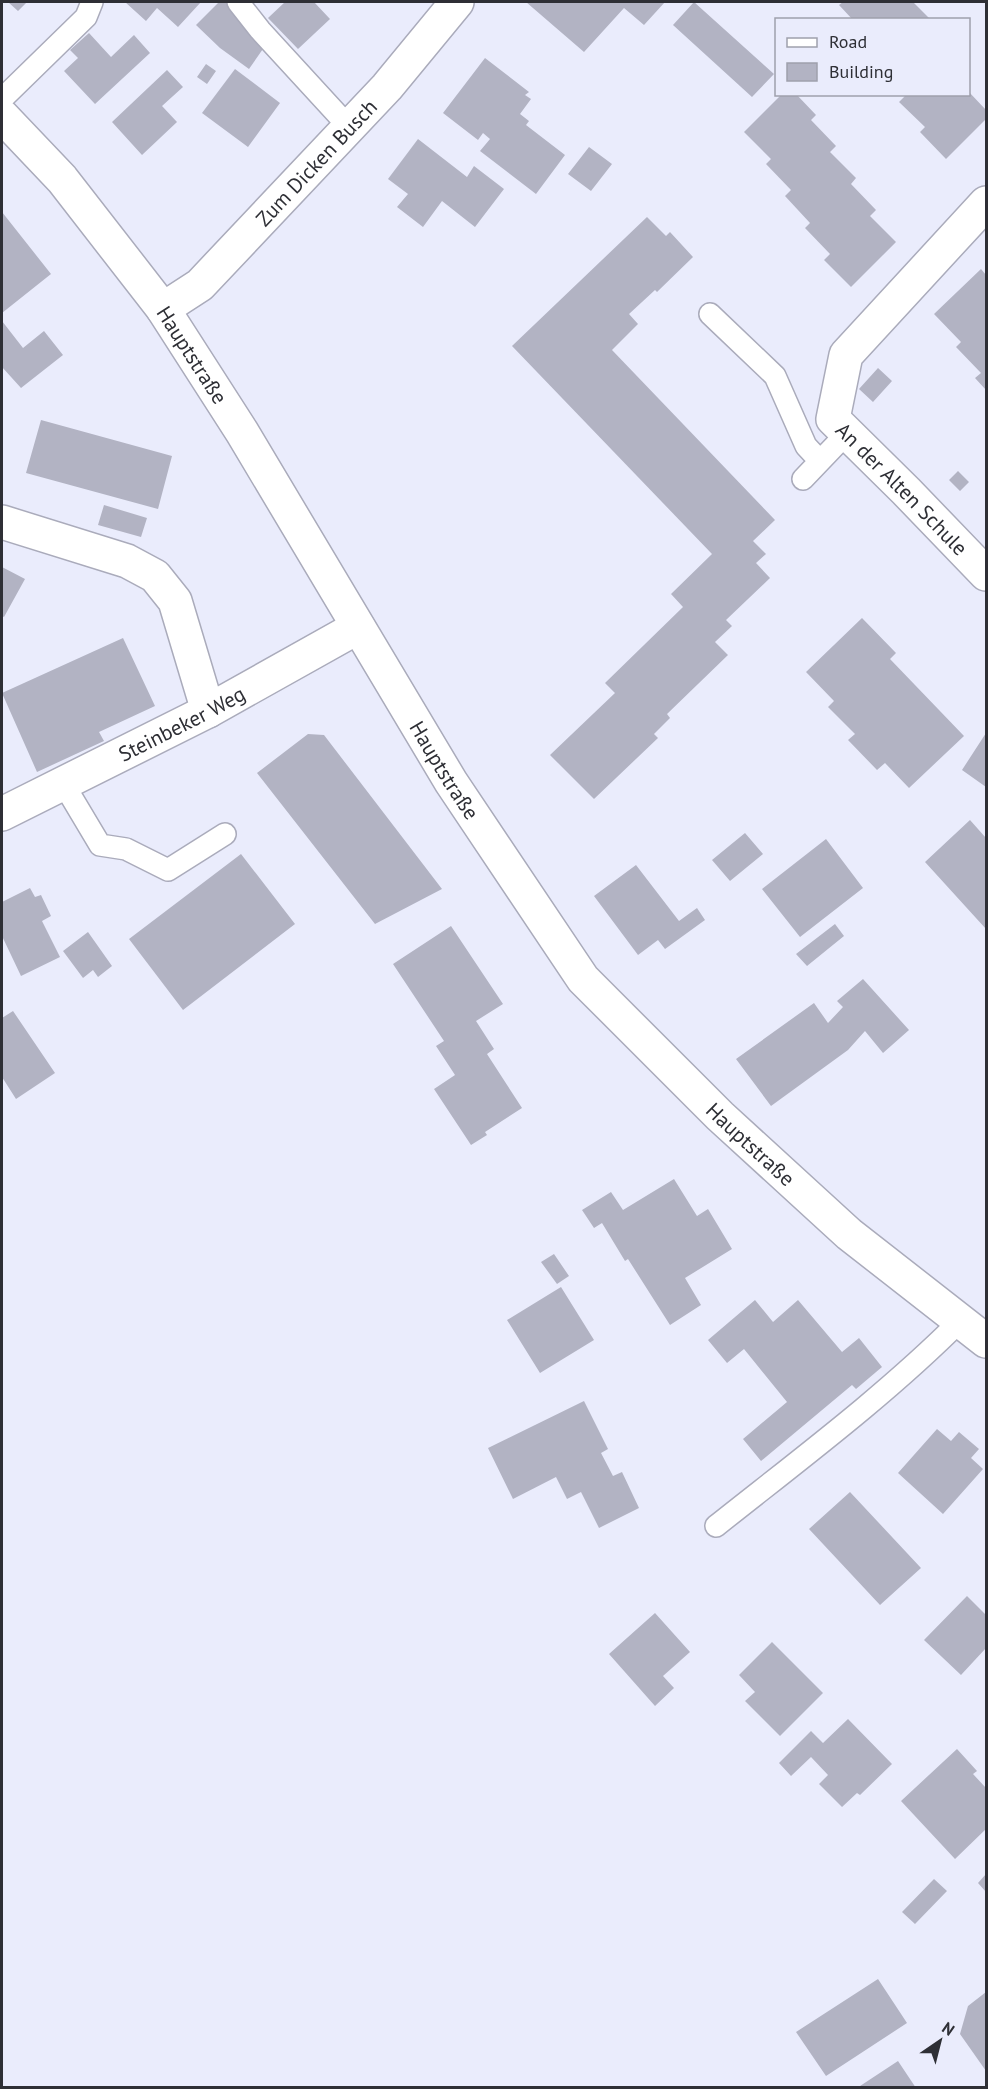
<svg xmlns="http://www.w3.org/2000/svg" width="988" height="2089" viewBox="0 0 988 2089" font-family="'PT Sans',sans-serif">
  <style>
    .building { fill: #b2b3c3 }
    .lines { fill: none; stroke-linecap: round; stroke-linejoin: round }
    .lane-casing { stroke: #aaabbb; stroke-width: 24 }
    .street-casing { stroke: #aaabbb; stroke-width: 36 }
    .secondary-casing { stroke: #aaabbb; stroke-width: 36 }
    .lane { stroke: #fff; stroke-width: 21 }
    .street { stroke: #fff; stroke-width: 33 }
    .secondary { stroke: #fff; stroke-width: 33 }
    .labels { text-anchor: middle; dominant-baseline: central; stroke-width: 4.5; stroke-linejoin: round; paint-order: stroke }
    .street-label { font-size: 21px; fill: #2e2f35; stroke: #eaecfc }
  </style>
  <rect width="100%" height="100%" fill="#eaecfc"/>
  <!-- building -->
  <path class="building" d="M8,2H27L18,11Z
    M125,2H201L178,27L157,8L146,21Z
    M219,2H228L242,16L265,46L249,69L220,48L196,25Z
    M285,2H314L330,19L298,49L268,18Z
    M526,2H665L644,25L624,8L584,52Z
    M694,2L774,74L752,97L673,25Z
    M843,2H913L931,20H853L839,5Z
    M89,33L111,57L134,35L150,53L95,104L64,71L78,58L70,50Z
    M485,58L529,92L525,95L531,99L520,114L529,121L526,125L565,155L536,194L480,151L490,139L483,133L478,140L443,113Z
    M206,64L216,71L207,84L197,77Z
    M235,69L280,103L248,147L202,113Z
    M167,70L183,87L162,106L177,122L142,155L112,122Z
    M969,92L986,110V119L946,159L920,132L925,127L899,102L905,96L903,94H969Z
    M782,94H796L816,115L811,120L836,146L830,152L856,178L851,184L876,210L870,216L896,242L851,287L824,260L830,254L805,228L810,223L785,196L791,190L766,164L771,159L744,132Z
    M418,139L467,177L474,166L504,189L475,227L442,201L423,227L397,207L408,194L388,179Z
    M589,147L612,164L591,191L568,174Z
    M2,212L51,274L2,313Z
    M647,217L666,236L670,232L693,257L657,292L655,290L629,314L638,324L612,350L775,520L753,541L766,554L756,563L770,578L726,620L732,626L715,642L728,655L667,714L670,718L654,734L658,738L594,799L550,755L615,693L605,683L683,607L671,594L712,554L512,346Z
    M981,269L986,275V390L975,378L981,373L956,347L961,342L934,314Z
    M2,321L23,348L44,331L63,355L21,388L2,367Z
    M878,368L892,381L873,402L859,389Z
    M41,420L172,456L158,509L26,473Z
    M958,471L969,482L960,491L949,480Z
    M104,505L147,518L141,537L98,525Z
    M2,567L25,579L4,617L2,616Z
    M862,618L896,653L890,659L964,736L909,788L885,763L877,770L848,740L855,734L828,707L834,701L806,672Z
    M123,638L155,706L99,732L104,741L37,772L2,693Z
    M986,733V787L962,770Z
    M308,734L324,735L442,889L375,924L257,773Z
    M970,820L986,838V929L925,862Z
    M745,833L763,854L730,881L712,860Z
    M826,839L863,888L800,937L762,889Z
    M241,854L295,924L183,1010L129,939Z
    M636,865L679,921L697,908L705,920L665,949L658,940L638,955L594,896Z
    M30,888L35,897L41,895L51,916L42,921L60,957L21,976L2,936V902Z
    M835,924L844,936L807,966L796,954Z
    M451,926L503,1004L476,1021L494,1049L487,1054L522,1108L485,1132L487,1135L471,1145L434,1089L455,1075L436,1046L444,1041L393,964Z
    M88,932L112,966L98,977L93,970L83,978L63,951Z
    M863,979L909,1030L883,1053L865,1031L848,1050L771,1106L736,1059L814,1003L828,1023L843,1007L837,1001Z
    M13,1011L55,1073L16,1099L2,1077V1018Z
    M674,1179L697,1216L708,1209L732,1249L685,1278L701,1305L670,1325L628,1259L625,1261L602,1223L594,1228L582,1210L611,1192L623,1210Z
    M554,1254L569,1276L557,1284L541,1262Z
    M561,1287L594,1340L540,1373L507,1320Z
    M755,1300L773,1322L798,1300L842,1352L859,1338L882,1367L856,1389L852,1385L761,1461L743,1439L787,1402L744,1349L727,1363L708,1340Z
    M584,1401L608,1449L601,1453L613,1476L622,1472L639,1508L599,1528L581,1492L567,1499L556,1477L513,1499L488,1448Z
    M937,1429L951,1441L959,1432L979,1449L971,1458L983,1469L943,1514L898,1473Z
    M850,1492L921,1568L880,1605L809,1529Z
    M967,1596L986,1615V1648L961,1675L924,1640Z
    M655,1613L690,1652L663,1676L674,1688L655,1706L609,1654Z
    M772,1642L823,1693L780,1736L745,1701L755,1692L739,1675Z
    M848,1719L892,1764L860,1795L857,1793L842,1807L819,1784L828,1775L811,1757L791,1776L779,1763L811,1731L823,1743Z
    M957,1749L977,1771L973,1774L986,1788V1829L955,1859L901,1801Z
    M986,1874V1892L978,1883Z
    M934,1879L947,1891L915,1924L902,1912Z
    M878,1979L907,2023L826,2076L796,2032Z
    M986,1992V2071L960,2034L968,2006Z
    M898,2061L916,2088H857Z"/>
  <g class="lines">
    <defs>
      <path id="lane" d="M238,2L260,30L349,127
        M2,99L86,17L92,2
        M710,314L775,376L806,446L820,461
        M803,479L847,433
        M63,783L100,845L126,849L168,870L225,834
        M716,1526C799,1460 885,1396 960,1321"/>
      <g id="street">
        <path id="s1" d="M986,203L846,355L833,419L906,491L986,574"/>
        <path id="s2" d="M163,309L200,285L387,87L457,2"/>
        <path d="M2,522L127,561L155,576L175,601L208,711"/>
        <path id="s3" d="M2,814L208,711L358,627"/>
      </g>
      <g id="secondary">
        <path id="s4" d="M2,116L62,179L163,309L242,432L451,782L583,979L720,1116L849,1234L986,1341"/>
      </g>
    </defs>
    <!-- lane casing -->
    <use href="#lane" class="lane-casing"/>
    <!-- street casing -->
    <use href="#street" class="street-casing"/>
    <!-- secondary casing -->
    <use href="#secondary" class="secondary-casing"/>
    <!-- lane -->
    <use href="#lane" class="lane"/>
    <!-- street -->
    <use href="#street" class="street"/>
    <!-- secondary -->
    <use href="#secondary" class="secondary"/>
  </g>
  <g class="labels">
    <!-- street labels -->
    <g class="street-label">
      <text stroke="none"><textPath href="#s2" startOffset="213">Zum Dicken Busch</textPath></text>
      <text stroke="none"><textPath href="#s4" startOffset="306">Hauptstraße</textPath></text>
      <text stroke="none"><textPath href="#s1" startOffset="370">An der Alten Schule</textPath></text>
      <text stroke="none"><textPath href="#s3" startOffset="201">Steinbeker Weg</textPath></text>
      <text stroke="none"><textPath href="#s4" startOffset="792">Hauptstraße</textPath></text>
      <text stroke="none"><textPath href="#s4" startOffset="1278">Hauptstraße</textPath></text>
    </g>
  </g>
  <!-- border -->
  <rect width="988" height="2089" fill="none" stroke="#2e2f35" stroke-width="6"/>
  <!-- legend -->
  <rect x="775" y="18" width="195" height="78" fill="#eaecfc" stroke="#9fa0ac" stroke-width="1.5"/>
  <rect x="787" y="38" width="30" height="9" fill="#ffffff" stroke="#9fa0ac" stroke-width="1.5"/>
  <text x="829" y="48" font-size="18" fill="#2e2f35">Road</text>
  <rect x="787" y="63" width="30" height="18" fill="#b2b3c3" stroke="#9fa0ac" stroke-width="1.5"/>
  <text x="829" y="78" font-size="18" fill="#2e2f35">Building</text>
  <!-- north arrow -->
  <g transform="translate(940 2041) rotate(35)" stroke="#eaecfc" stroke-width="4.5" paint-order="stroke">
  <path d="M0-4.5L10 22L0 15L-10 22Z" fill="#2e2f35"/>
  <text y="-9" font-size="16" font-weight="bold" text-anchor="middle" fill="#2e2f35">N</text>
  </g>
</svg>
